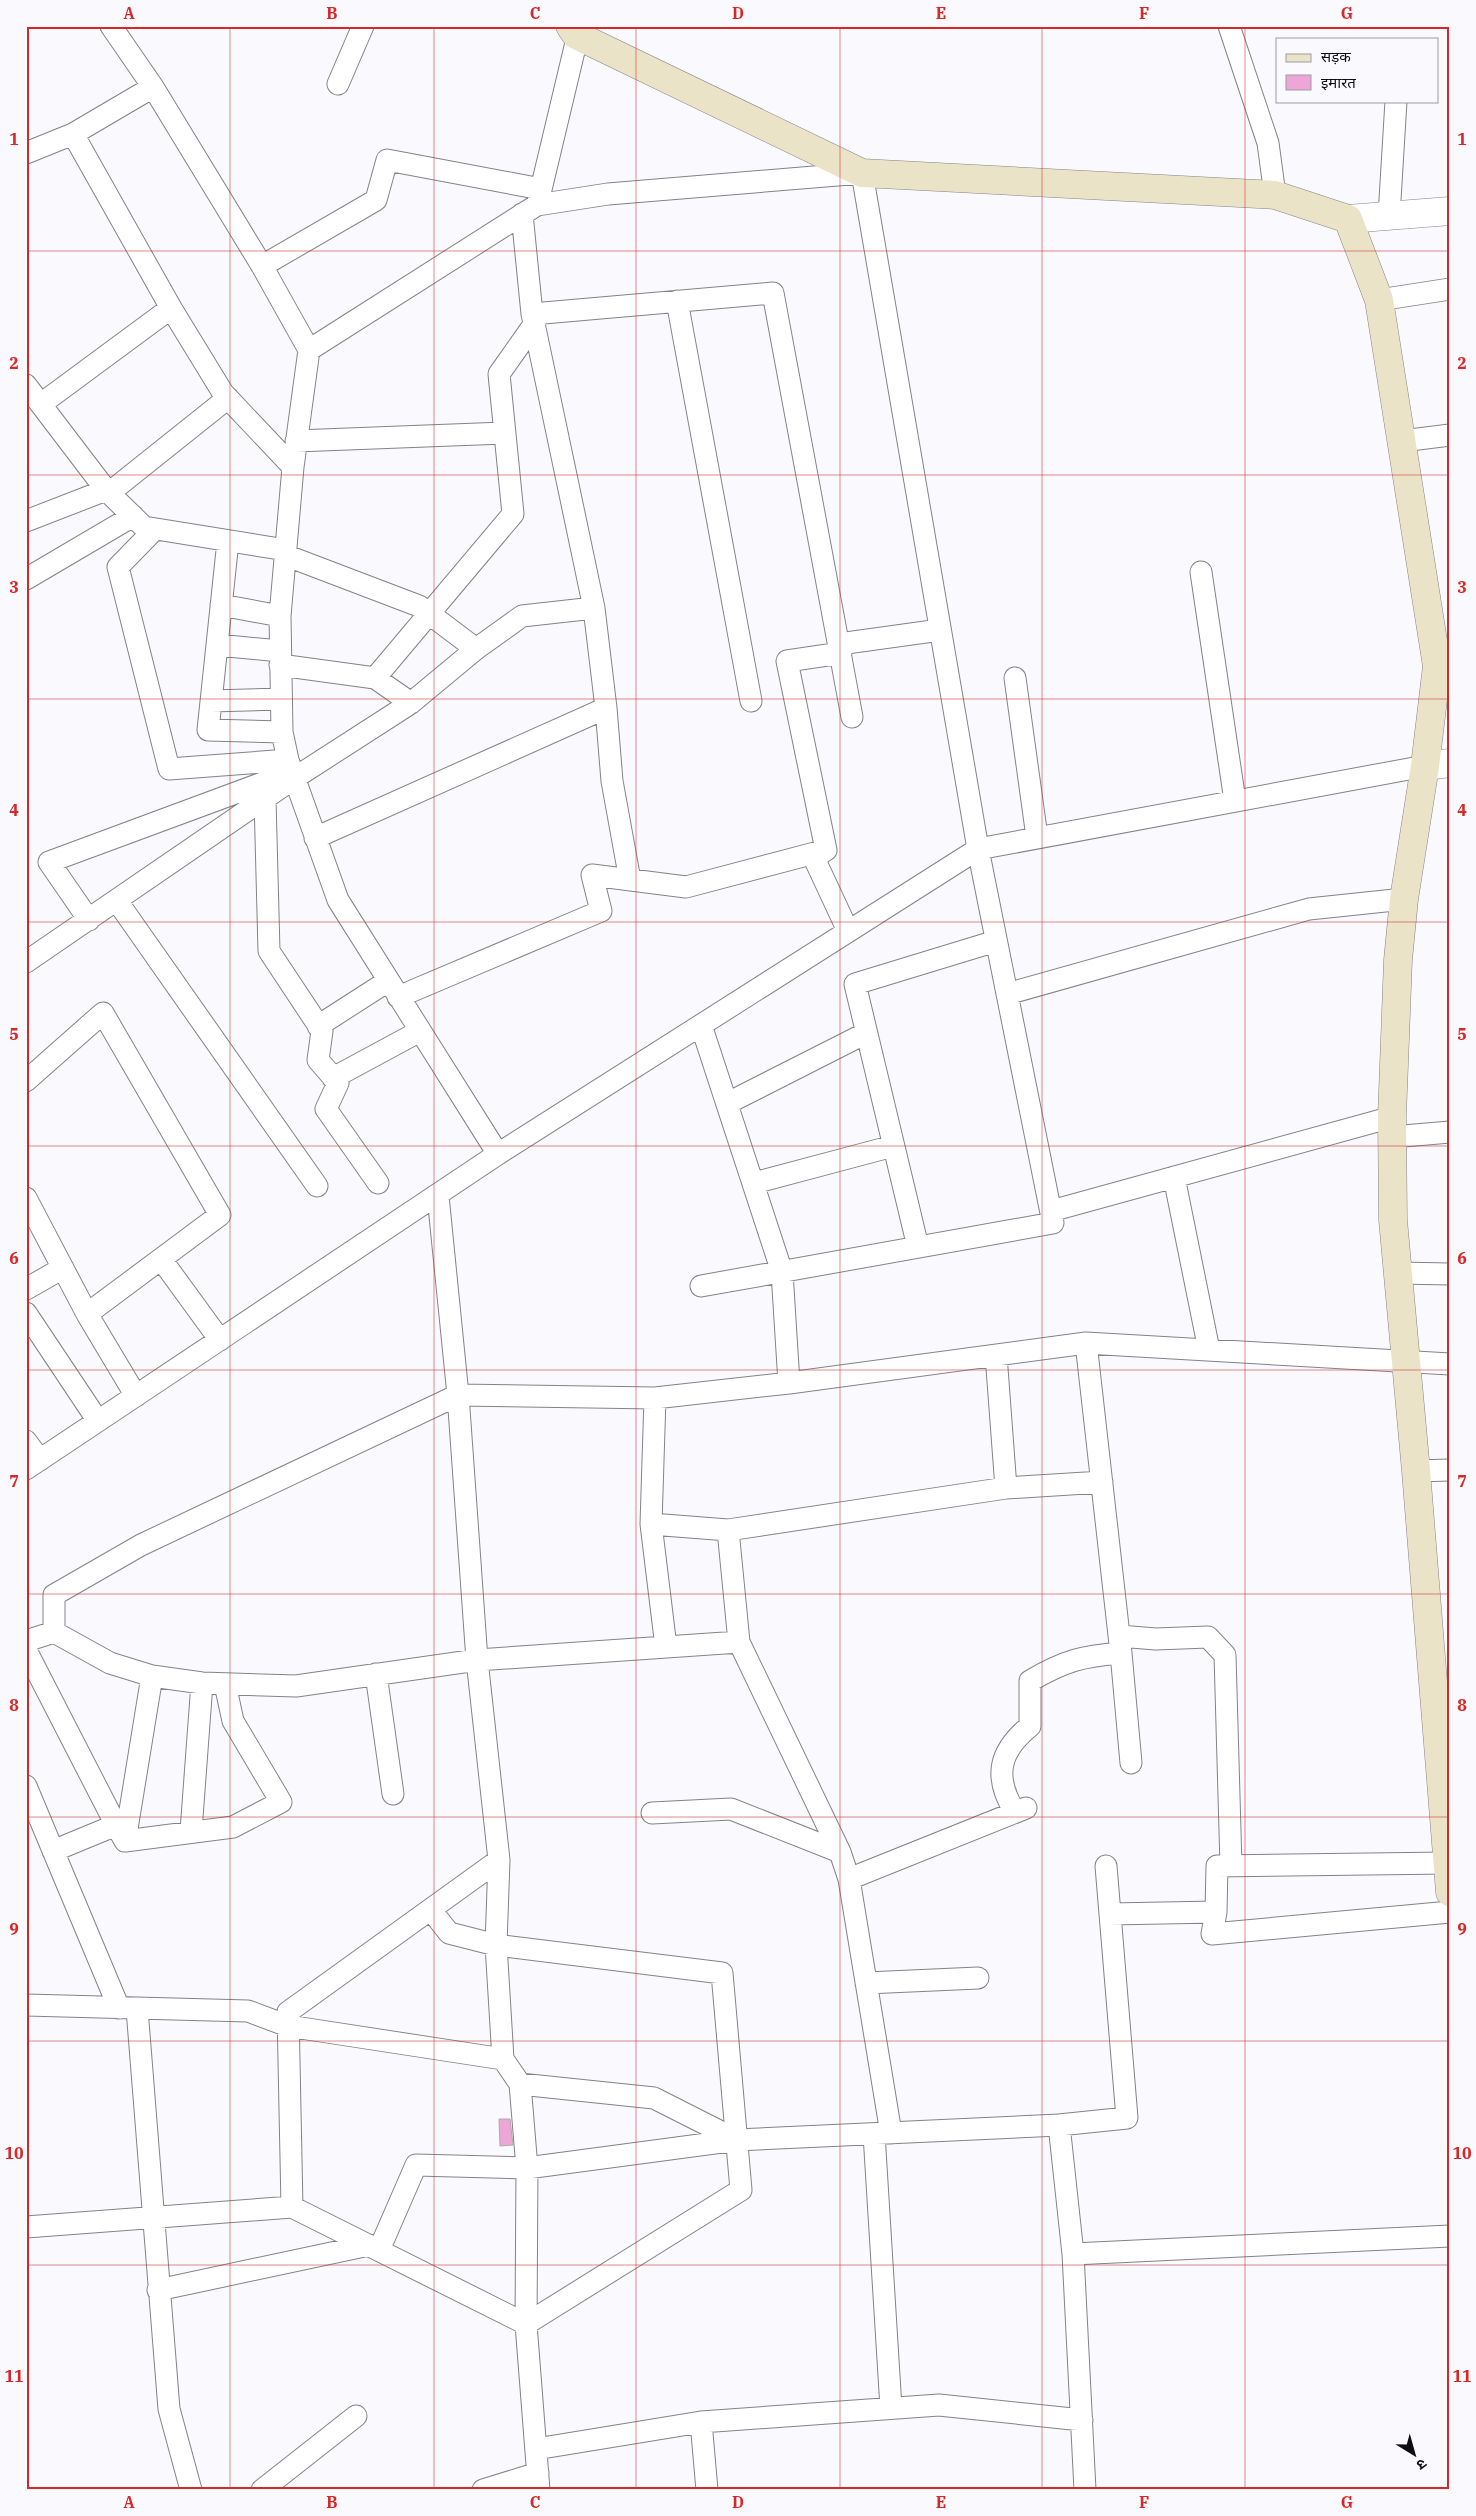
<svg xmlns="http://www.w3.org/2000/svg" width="1476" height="2516" viewBox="0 0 1476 2516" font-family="'IBM Plex Serif','Noto Sans Devanagari',serif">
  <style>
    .building { fill: #eea6d9; stroke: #afa8ac }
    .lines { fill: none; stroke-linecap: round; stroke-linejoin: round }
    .minor-casing { stroke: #838289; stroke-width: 23 }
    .tertiary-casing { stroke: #838289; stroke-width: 29 }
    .secondary-casing { stroke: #838289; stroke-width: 29 }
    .minor { stroke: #fff; stroke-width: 21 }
    .tertiary { stroke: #fff; stroke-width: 28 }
    .secondary { stroke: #ebe3c7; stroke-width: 28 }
    .grid { fill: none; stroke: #d62828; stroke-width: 1; stroke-opacity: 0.55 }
    .neatline { fill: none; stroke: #d62828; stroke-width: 2 }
    .grid-label { font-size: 16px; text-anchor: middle; font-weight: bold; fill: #d62828 }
  </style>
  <rect width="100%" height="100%" fill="#fafafe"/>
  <!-- building -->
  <path class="building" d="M499,2119H510L513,2145L500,2146Z"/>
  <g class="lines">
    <defs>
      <path id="minor" d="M111,26L153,87L262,266L309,350L293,467L280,616L282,732L288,760L338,900L498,1154
        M1229,26L1268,143L1275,195
        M338,84L363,26
        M73,134L171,308L223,393L293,467
        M26,153L73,134L153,87
        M538,202L580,26
        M522,214L532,314L594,608L606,708L612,781L630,880
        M1389,216L1396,101
        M262,266L376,200L387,160L541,189
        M1379,300L1450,289
        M677,301L751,701
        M532,314L773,293L852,717
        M309,350L537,205L608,194L862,173L978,849L1053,1223L701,1286
        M26,385L106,490L144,527L286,550
        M41,404L171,308
        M296,441L504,433
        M1402,441L1450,435
        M109,493L228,398
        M26,521L106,490
        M155,529L118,567L169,769L288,760
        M228,541L208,730L282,732
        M285,555L419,606L476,649
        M1201,572L1235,801
        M26,579L133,516
        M221,605L280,616
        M839,644L940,630
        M217,645L280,651
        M841,653L787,661L826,850L814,858L848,931
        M280,665L375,678L411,703
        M375,678L513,514L499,374L535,323
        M1015,678L1037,837
        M211,701L281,699
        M265,799L269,951L322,1031L318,1060L338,1083L326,1109L378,1183
        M315,838L606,708
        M117,901L317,1186
        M89,920L49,862L284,775
        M26,962L293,779L411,703L476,649L522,616L594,608
        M1007,994L1309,909L1404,899
        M398,997L601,911L592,875L686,887L826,850
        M701,1025L782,1272L789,1383
        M318,1026L388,981
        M333,1078L420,1031
        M26,1081L103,1013L220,1215L87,1314
        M728,1103L866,1033
        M1392,1137L1450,1132
        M1174,1177L1209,1350
        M754,1183L893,1146
        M438,1196L458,1395L477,1660L499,1860L496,1945L503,2059L520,2084L527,2168L526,2324L539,2490
        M26,1198L87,1314L136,1396
        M1051,1211L1392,1117
        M918,1247L855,984L996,941
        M161,1259L220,1340
        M1398,1273L1450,1274
        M26,1289L63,1268
        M26,1313L98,1421
        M996,1355L1006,1488
        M655,1398L651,1524L666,1647
        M26,1441L40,1460
        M26,1469L498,1154L978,849L1425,766
        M1416,1471L1450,1470
        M651,1524L728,1530L1006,1488L1102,1482
        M54,1632V1595L141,1545L458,1395L655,1398L789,1383L1086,1343L1450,1364
        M1119,1636L1156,1639L1208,1637L1225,1655L1231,1866
        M26,1641L54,1632L110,1663L152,1676L202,1683L296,1686L477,1660L739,1642L728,1530
        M739,1642L840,1852L849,1879L891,2133
        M26,1650L116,1825
        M1121,1653L1131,1763
        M376,1674L393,1794
        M26,1786L119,2008
        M1015,1812C993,1777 999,1751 1030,1726V1681C1064,1661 1082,1656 1121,1653L1086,1343
        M652,1813L731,1809L840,1852
        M191,1831L202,1683
        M125,1841L152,1676
        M53,1851L116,1825L125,1841L233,1827L281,1802L233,1721L225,1684
        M849,1879L1026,1808
        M1216,1912L1212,1934L1450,1912
        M1110,1914L1216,1912L1217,1866L1447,1863
        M866,1983L978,1978
        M26,2005L248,2011L288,2026L503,2059
        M137,2009L169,2409L191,2490
        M520,2084L654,2098L737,2140
        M1059,2125L1073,2254L1085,2490
        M874,2134L891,2408
        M292,2207L288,2012L499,1860
        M26,2227L292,2207L526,2324L741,2190L722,1973L496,1945L449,1933L431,1910
        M379,2250L416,2165L527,2168L737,2140L1059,2125L1127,2118L1106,1866
        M1073,2254L1450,2236
        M158,2290L369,2245
        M701,2422L707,2490
        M536,2449L701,2422L939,2405L1082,2420
        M262,2490L356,2416
        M483,2490L538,2473"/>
      <path id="tertiary" d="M1348,219L1450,211
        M1425,766L1450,763"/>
      <path id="secondary" d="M570,26L576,35L862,173L1275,195L1348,219L1379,300L1437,666L1425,766L1404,899L1398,960L1392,1117L1393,1220L1416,1471L1450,1892"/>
    </defs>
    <!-- minor casing -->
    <use href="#minor" class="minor-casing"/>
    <!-- tertiary casing -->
    <use href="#tertiary" class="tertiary-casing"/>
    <!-- secondary casing -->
    <use href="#secondary" class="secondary-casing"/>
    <!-- minor -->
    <use href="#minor" class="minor"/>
    <!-- tertiary -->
    <use href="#tertiary" class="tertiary"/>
    <!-- secondary -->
    <use href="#secondary" class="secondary"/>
  </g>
  <!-- grid -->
  <path class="grid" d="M230,26V2490M434,26V2490M636,26V2490M840,26V2490M1042,26V2490M1245,26V2490M26,251H1450M26,475H1450M26,699H1450M26,922H1450M26,1146H1450M26,1370H1450M26,1594H1450M26,1817H1450M26,2041H1450M26,2265H1450"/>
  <!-- border -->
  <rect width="1476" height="2516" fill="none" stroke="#fafafe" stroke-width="55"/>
  <!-- legend -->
  <rect x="1276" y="38" width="162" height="65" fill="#fafafe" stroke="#9c9c9f"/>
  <rect x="1286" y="54" width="25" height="8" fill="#ebe3c7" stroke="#9c9c9f"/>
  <text x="1321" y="62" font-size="15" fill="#0e0e10">सड़क</text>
  <rect x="1286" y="75" width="25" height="15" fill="#eea6d9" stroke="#9c9c9f"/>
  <text x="1321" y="88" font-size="15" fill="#0e0e10">इमारत</text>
  <!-- north arrow -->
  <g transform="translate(1414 2454) rotate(143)" stroke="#fafafe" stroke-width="4" paint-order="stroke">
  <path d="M0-4L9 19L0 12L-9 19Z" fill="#0e0e10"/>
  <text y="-8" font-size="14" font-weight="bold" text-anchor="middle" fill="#0e0e10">उ</text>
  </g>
  <rect x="28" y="28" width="1420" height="2460" class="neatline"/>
  <g class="grid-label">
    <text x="129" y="19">A</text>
    <text x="332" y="19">B</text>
    <text x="535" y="19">C</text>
    <text x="738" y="19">D</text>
    <text x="941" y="19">E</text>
    <text x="1144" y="19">F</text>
    <text x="1347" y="19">G</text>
    <text x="14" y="145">1</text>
    <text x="1462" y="145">1</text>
    <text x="14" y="369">2</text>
    <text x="1462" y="369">2</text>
    <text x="14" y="593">3</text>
    <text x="1462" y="593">3</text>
    <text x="14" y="816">4</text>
    <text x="1462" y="816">4</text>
    <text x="14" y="1040">5</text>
    <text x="1462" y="1040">5</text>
    <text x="14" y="1264">6</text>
    <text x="1462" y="1264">6</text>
    <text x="14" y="1487">7</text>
    <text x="1462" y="1487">7</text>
    <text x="14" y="1711">8</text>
    <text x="1462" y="1711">8</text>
    <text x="14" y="1935">9</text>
    <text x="1462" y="1935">9</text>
    <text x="14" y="2159">10</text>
    <text x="1462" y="2159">10</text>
    <text x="14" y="2382">11</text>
    <text x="1462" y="2382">11</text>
    <text x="129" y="2508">A</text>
    <text x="332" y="2508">B</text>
    <text x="535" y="2508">C</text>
    <text x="738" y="2508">D</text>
    <text x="941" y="2508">E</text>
    <text x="1144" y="2508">F</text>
    <text x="1347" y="2508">G</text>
  </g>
</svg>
